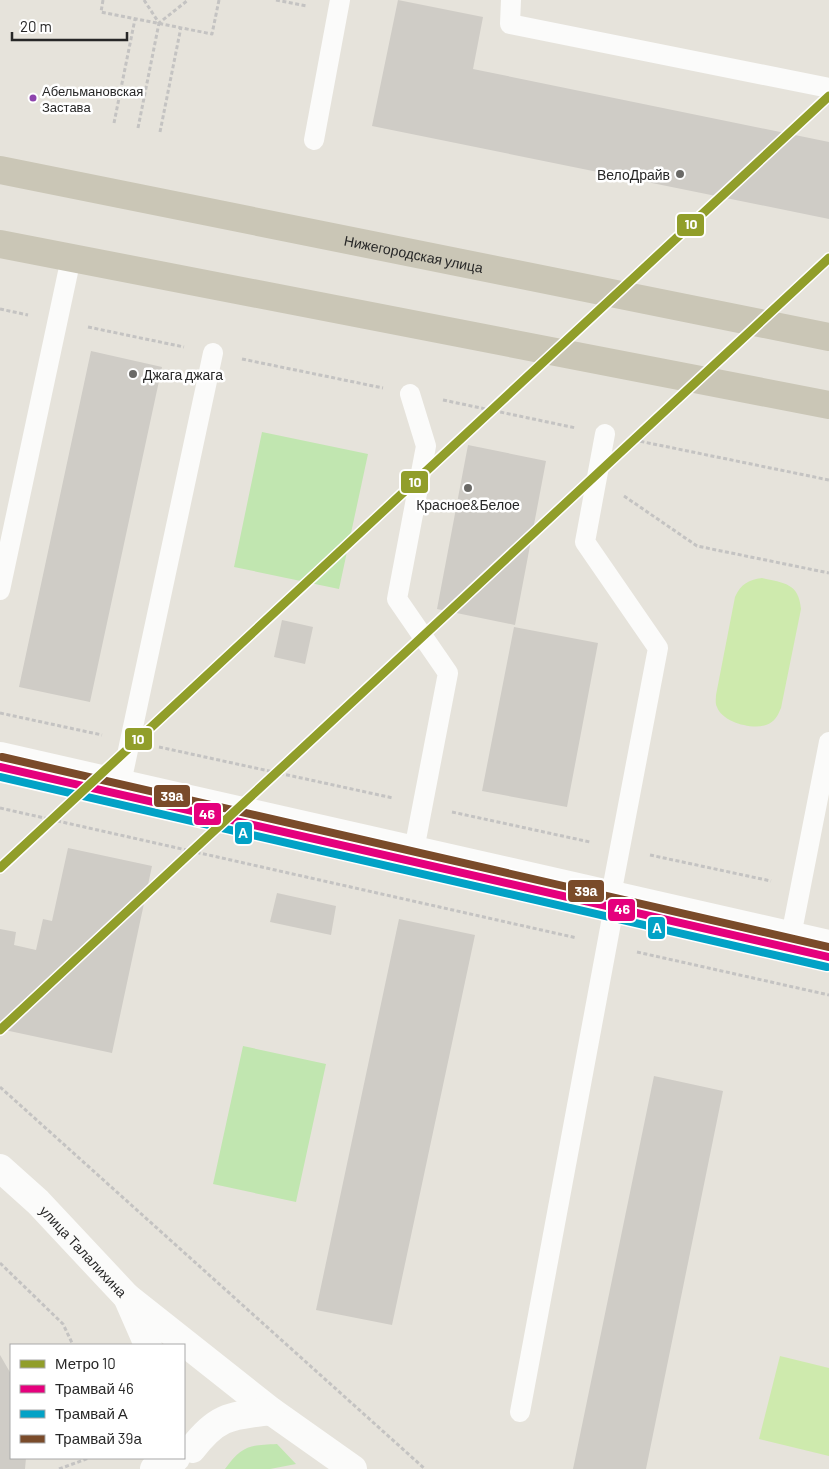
<svg xmlns="http://www.w3.org/2000/svg" width="829" height="1469" viewBox="0 0 829 1469" font-family="Barlow,sans-serif">
  <style>
    .green { fill: #c1e6b0 }
    .pitch { fill: #ceeaad }
    .building { fill: #cfccc6 }
    .lines { fill: none; stroke-linecap: round; stroke-linejoin: round }
    .path { stroke: #c4c3c2; stroke-width: 3; stroke-dasharray: 4 2.5; stroke-linecap: butt }
    .lane { stroke: #fbfbfa; stroke-width: 20 }
    .street { stroke: #fbfbfa; stroke-width: 28 }
    .secondary { stroke: #fbfbfa; stroke-width: 28 }
    .primary { stroke: #cac6b6; stroke-width: 28 }
    .tram-1-casing { stroke: #fff; stroke-width: 11 }
    .tram-2-casing { stroke: #fff; stroke-width: 11 }
    .tram-3-casing { stroke: #fff; stroke-width: 11 }
    .tram-1 { stroke: #e5007d; stroke-width: 8 }
    .tram-2 { stroke: #02a2c6; stroke-width: 8 }
    .tram-3 { stroke: #7a4b2a; stroke-width: 8 }
    .metro-1-casing { stroke: #fff; stroke-width: 12 }
    .metro-1 { stroke: #919e2a; stroke-width: 9 }
    .bus-dot { fill: #8e44ad; stroke: #fff; stroke-width: 2 }
    .poi-dot { fill: #6a6966; stroke: #fff; stroke-width: 2 }
    .labels { text-anchor: middle; dominant-baseline: central; stroke-width: 5; stroke-linejoin: round; paint-order: stroke }
    .bus-label { font-size: 13px; fill: #272727; stroke: #fff; text-anchor: start }
    .poi-label { font-size: 14px; fill: #272727; stroke: #fff; text-anchor: end }
    .street-label { font-size: 14px; fill: #272727; stroke: #fff }
    .line-badge { stroke: #fff; stroke-width: 2 }
    .badge-label { font-size: 14px; text-anchor: middle; font-weight: bold; fill: #fff }
  </style>
  <rect width="100%" height="100%" fill="#e6e3db"/>
  <!-- green -->
  <path class="green" d="M262,432L368,454L339,589L234,567Z
    M243,1046L326,1064L296,1202L213,1184Z
    M277,1444L296,1464L270,1469H225C242,1446 249,1445 277,1444Z"/>
  <!-- pitch -->
  <path class="pitch" d="M762,578C784,583 799,583 801,609L781,708C778,715 775,722 766,725C752,730 722,722 717,707C715,704 716,698 716,695L735,597C741,584 748,580 762,578Z
    M780,1356L829,1368V1456L759,1439Z"/>
  <!-- building -->
  <path class="building" d="M398,0L483,17L473,69L829,142V219L372,126Z
    M91,351L162,367L90,702L19,687Z
    M468,445L546,461L515,625L437,609Z
    M282,620L313,627L305,664L274,657Z
    M514,627L598,643L567,807L482,791Z
    M68,848L152,866L112,1053L0,1029V929L16,932L14,945L36,950L43,919L52,921Z
    M277,893L336,906L331,935L270,922Z
    M399,919L475,935L392,1325L316,1310Z
    M654,1076L723,1091L646,1469H573Z
    M0,1355L11,1374V1458H26L25,1469H0Z"/>
  <g class="lines">
    <!-- path -->
    <path class="path" d="M103,0L101,12L212,34L219,0
      M144,0L159,23L188,0
      M276,0L307,6
      M114,123L135,19
      M138,128L159,23
      M160,132L181,27
      M0,309L28,315
      M88,327L184,347
      M242,359L383,388
      M443,400L576,428
      M634,440L829,480
      M624,496L697,546L829,573
      M0,713L102,735
      M159,747L393,798
      M0,808L577,938
      M452,812L590,842
      M650,855L771,881
      M637,952L829,995
      M0,1087L425,1469
      M0,1263L63,1324L73,1345
      M59,1469L89,1458"/>
    <!-- lane -->
    <path class="lane" d="M511,0L510,24L829,88
      M314,140L340,0
      M410,394L426,446L397,599L448,673L414,850
      M605,434L585,542L658,648L611,895
      M0,590L71,258
      M121,783L213,353
      M791,936L829,742
      M520,1412L616,896"/>
    <!-- street -->
    <path class="street" d="M0,756L829,944
      M154,1469L176,1458"/>
    <!-- secondary -->
    <g class="secondary">
      <path id="s1" d="M0,1168L38,1202L127,1297L148,1345"/>
      <path d="M127,1297L271,1411L353,1469"/>
      <path d="M192,1449C218,1415 231,1416 271,1411"/>
    </g>
    <!-- primary -->
    <g class="primary">
      <path id="s2" d="M0,170L829,337"/>
      <path d="M0,244L829,405"/>
    </g>
    <defs>
      <path id="tram-1" d="M0,767L829,957"/>
      <path id="tram-2" d="M0,777L827,967"/>
      <path id="tram-3" d="M2,757L829,947"/>
    </defs>
    <!-- tram-1 casing -->
    <use href="#tram-1" class="tram-1-casing"/>
    <!-- tram-2 casing -->
    <use href="#tram-2" class="tram-2-casing"/>
    <!-- tram-3 casing -->
    <use href="#tram-3" class="tram-3-casing"/>
    <!-- tram-1 -->
    <use href="#tram-1" class="tram-1"/>
    <!-- tram-2 -->
    <use href="#tram-2" class="tram-2"/>
    <!-- tram-3 -->
    <use href="#tram-3" class="tram-3"/>
    <defs>
      <path id="metro-1" d="M0,868L829,96
        M0,1030L829,258"/>
    </defs>
    <!-- metro-1 casing -->
    <use href="#metro-1" class="metro-1-casing"/>
    <!-- metro-1 -->
    <use href="#metro-1" class="metro-1"/>
  </g>
  <!-- markers -->
  <circle class="bus-dot" cx="33" cy="98" r="4.5"/>
  <g class="poi-dot">
    <circle cx="680" cy="174" r="5"/>
    <circle cx="133" cy="374" r="5"/>
    <circle cx="468" cy="488" r="5"/>
  </g>
  <g class="labels">
    <!-- bus labels -->
    <g class="bus-label">
      <text x="42" y="91">Абельмановская<tspan x="42" dy="16">Застава</tspan></text>
    </g>
    <!-- poi labels -->
    <g class="poi-label">
      <text x="670" y="174">ВелоДрайв</text>
      <text x="143" y="374" text-anchor="start">Джага джага</text>
      <text x="468" y="504" text-anchor="middle">Красное&amp;Белое</text>
    </g>
    <!-- street labels -->
    <g class="street-label">
      <text stroke="none"><textPath href="#s2" startOffset="422">Нижегородская улица</textPath></text>
      <text stroke="none"><textPath href="#s1" startOffset="118">улица Талалихина</textPath></text>
    </g>
  </g>
  <g class="line-badge">
    <rect x="676" y="213" width="29" height="24" rx="5" fill="#919e2a"/>
    <rect x="400" y="470" width="29" height="24" rx="5" fill="#919e2a"/>
    <rect x="124" y="727" width="29" height="24" rx="5" fill="#919e2a"/>
    <rect x="153" y="784" width="38" height="24" rx="5" fill="#7a4b2a"/>
    <rect x="193" y="802" width="29" height="24" rx="5" fill="#e5007d"/>
    <rect x="234" y="821" width="19" height="24" rx="5" fill="#02a2c6"/>
    <rect x="567" y="879" width="38" height="24" rx="5" fill="#7a4b2a"/>
    <rect x="607" y="898" width="29" height="24" rx="5" fill="#e5007d"/>
    <rect x="647" y="916" width="19" height="24" rx="5" fill="#02a2c6"/>
  </g>
  <g class="badge-label">
    <text x="691" y="229">10</text>
    <text x="415" y="487">10</text>
    <text x="138" y="744">10</text>
    <text x="172" y="801">39а</text>
    <text x="207" y="819">46</text>
    <text x="243" y="838">А</text>
    <text x="586" y="896">39а</text>
    <text x="622" y="914">46</text>
    <text x="657" y="933">А</text>
  </g>
  <!-- legend -->
  <rect x="10" y="1344" width="175" height="115" fill="#ffffff" stroke="#a9a9a9"/>
  <rect x="20" y="1360" width="25" height="8" fill="#919e2a" stroke="#a9a9a9"/>
  <text x="55" y="1369" font-size="15" fill="#272727">Метро 10</text>
  <rect x="20" y="1385" width="25" height="8" fill="#e5007d" stroke="#a9a9a9"/>
  <text x="55" y="1394" font-size="15" fill="#272727">Трамвай 46</text>
  <rect x="20" y="1410" width="25" height="8" fill="#02a2c6" stroke="#a9a9a9"/>
  <text x="55" y="1419" font-size="15" fill="#272727">Трамвай А</text>
  <rect x="20" y="1435" width="25" height="8" fill="#7a4b2a" stroke="#a9a9a9"/>
  <text x="55" y="1444" font-size="15" fill="#272727">Трамвай 39а</text>
  <!-- scale -->
  <path d="M12 32v8h115v-8" fill="none" stroke="#272727" stroke-width="2.5"/>
  <text x="20" y="32" font-size="15" fill="#272727" stroke="#ffffff" stroke-width="4" paint-order="stroke">20 m</text>
</svg>
